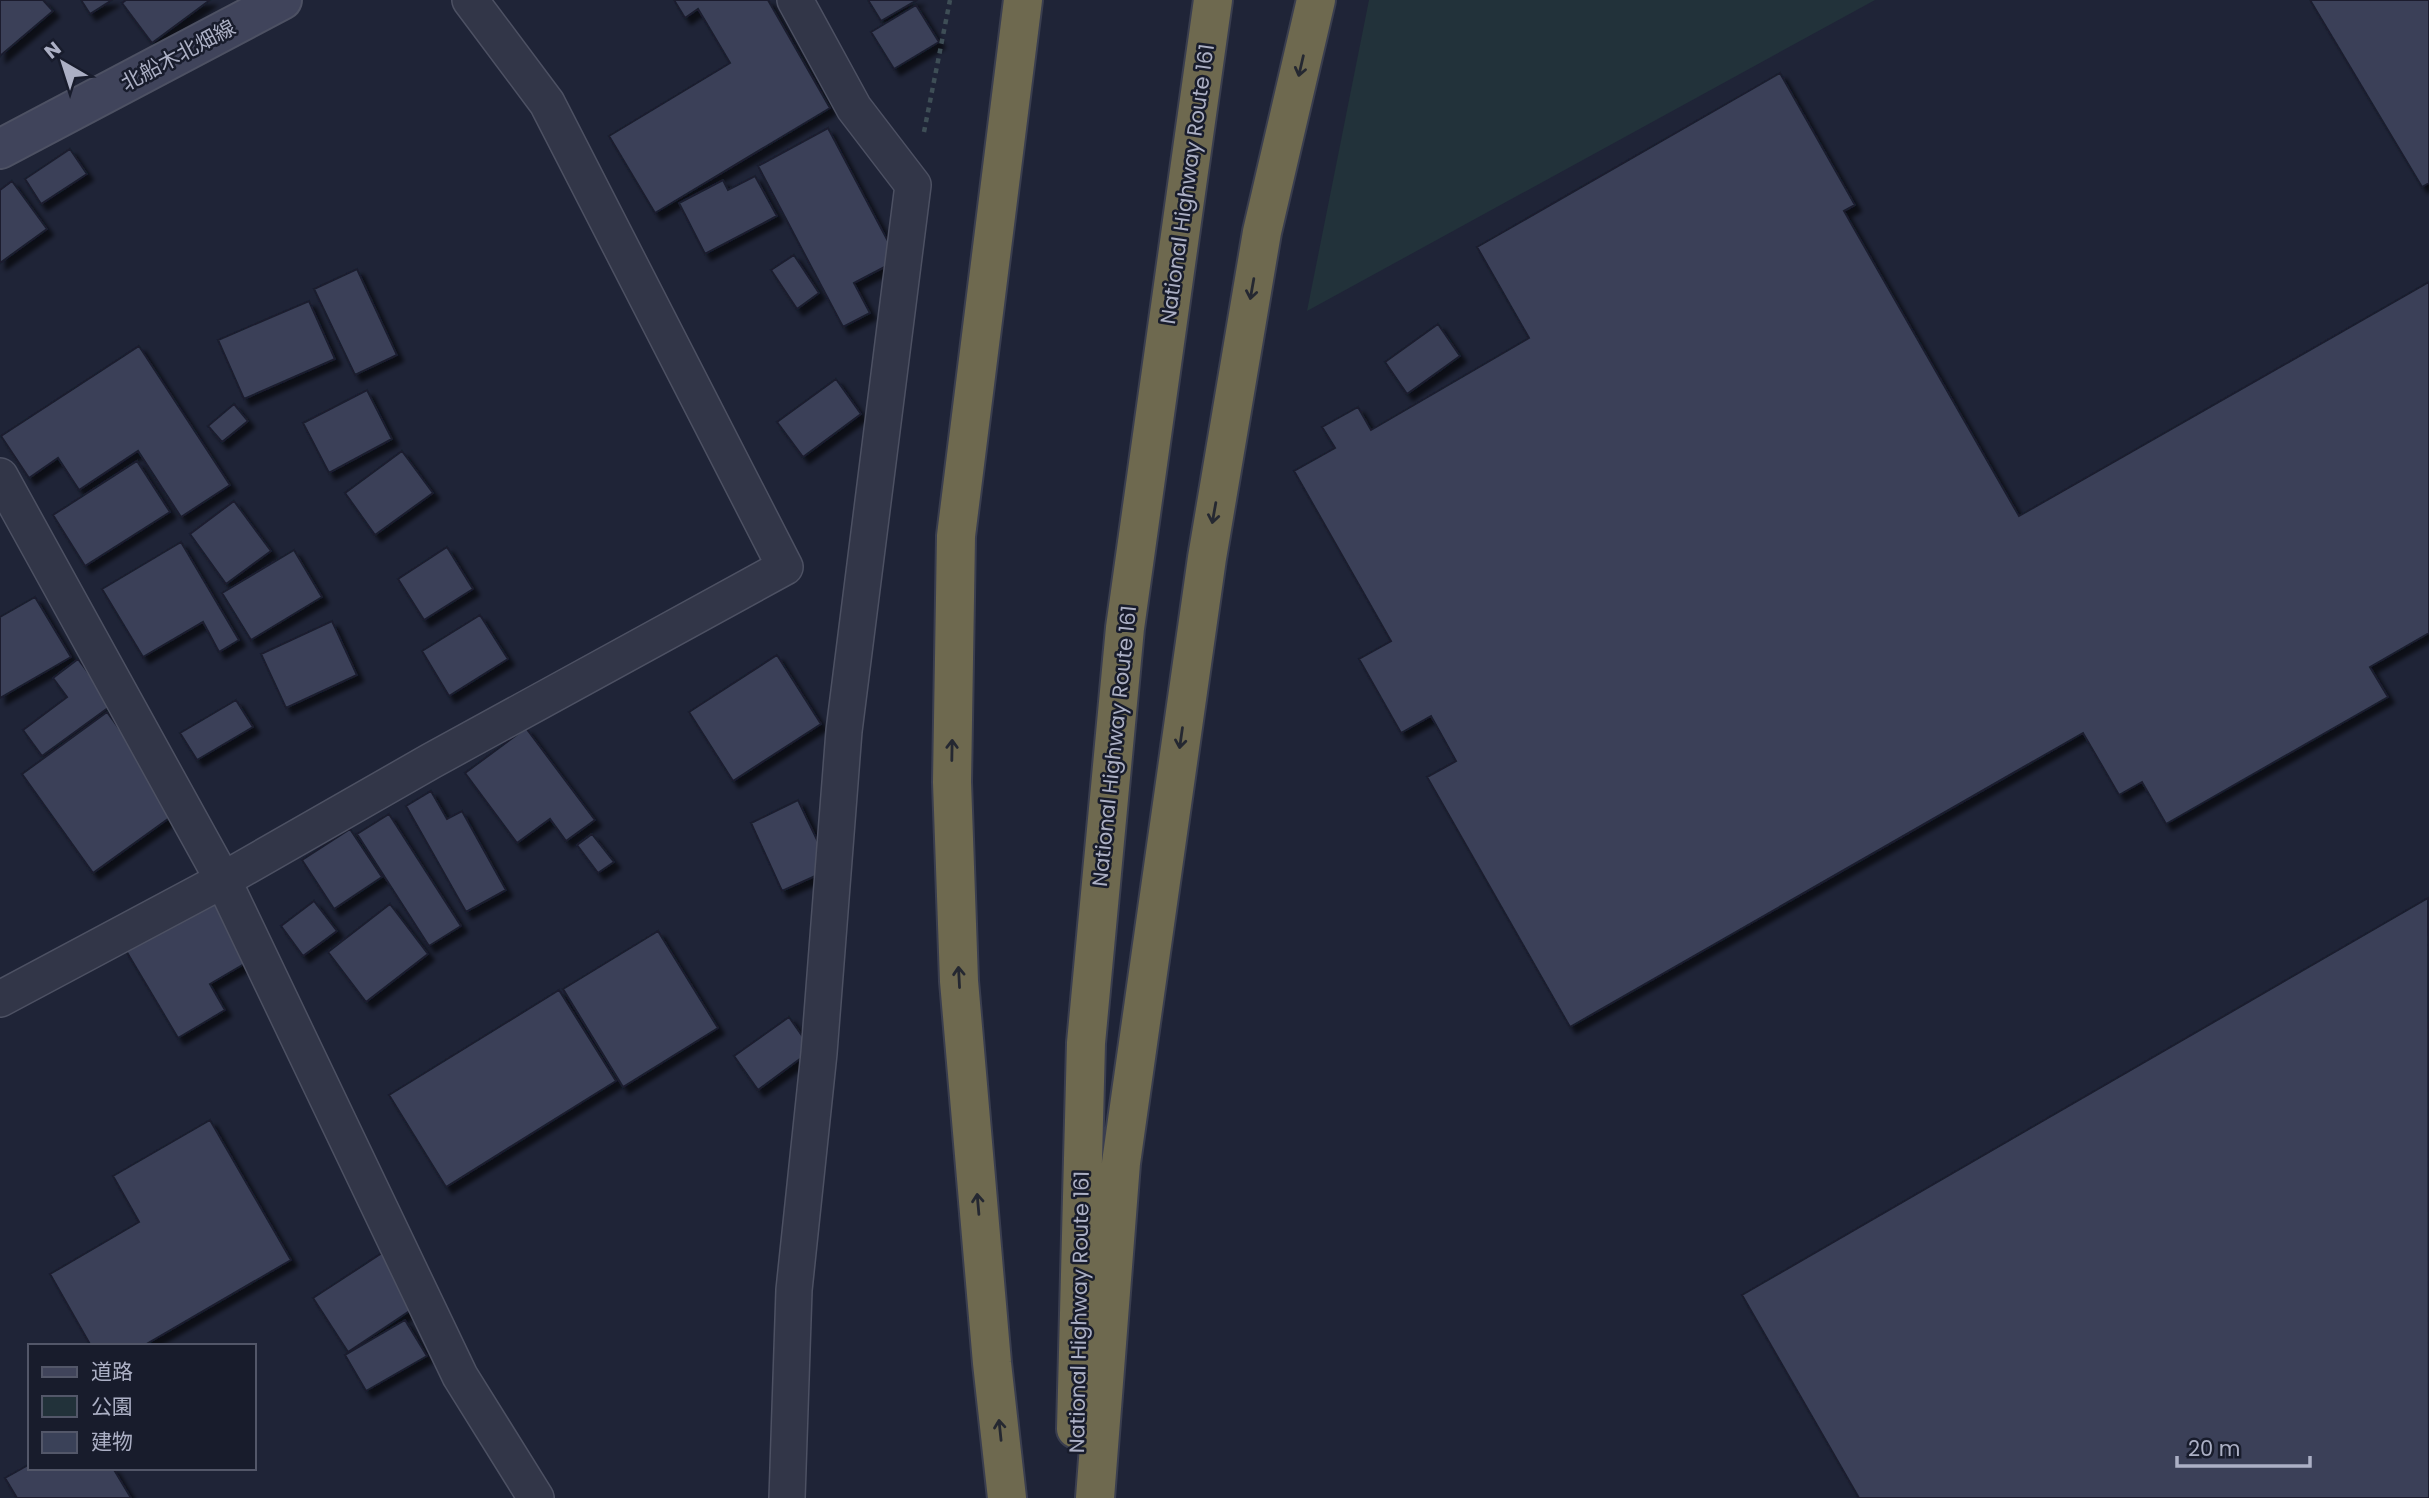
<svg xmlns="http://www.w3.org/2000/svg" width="2429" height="1498" viewBox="0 0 2429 1498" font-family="Poppins,'Noto Sans JP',sans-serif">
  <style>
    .green { fill: #22323a }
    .building { fill: #3a4158; stroke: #1a1e2e; stroke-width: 2; filter: url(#shadow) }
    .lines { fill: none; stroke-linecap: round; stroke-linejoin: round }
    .street-casing { stroke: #4d5163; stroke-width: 38 }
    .secondary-casing { stroke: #4d5163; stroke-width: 42 }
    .highway-casing { stroke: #3a3e4f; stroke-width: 42 }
    .path { stroke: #3e4e56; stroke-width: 4.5; stroke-dasharray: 5 5; stroke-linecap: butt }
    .street { stroke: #323648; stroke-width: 35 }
    .secondary { stroke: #40445b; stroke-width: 38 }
    .highway { stroke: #6e694f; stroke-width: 38 }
    .oneway { stroke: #252831 }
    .labels { text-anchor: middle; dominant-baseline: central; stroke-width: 5; stroke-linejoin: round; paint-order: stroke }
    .street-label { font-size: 21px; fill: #acb0c5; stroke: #181c2c }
  </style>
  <defs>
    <filter id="shadow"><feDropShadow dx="6" dy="6" stdDeviation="2" flood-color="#0009"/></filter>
  </defs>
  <rect width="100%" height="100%" fill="#1f2437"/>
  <!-- green -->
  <path class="green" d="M1369,0H1875L1307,311Z"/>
  <!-- building -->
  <path class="building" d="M0,0H43L53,11L0,56Z
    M81,0H112L90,14Z
    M126,0H210L152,43L122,3Z
    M674,0H768L830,108L655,213L609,136L730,63L698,9L685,18Z
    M868,0H917L881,21Z
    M2310,0H2429V183L2422,187Z
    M916,5L939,42L894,69L871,32Z
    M1780,73L1855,205L1844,211L2019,516L2429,282V633L2370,667L2388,697L2166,824L2142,782L2119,795L2083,733L1570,1027L1427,777L1456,761L1431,716L1401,733L1359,659L1391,641L1294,471L1335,448L1322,427L1358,407L1371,430L1529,338L1477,247Z
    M828,128L898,260L854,283L870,313L843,327L758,166Z
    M70,149L87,174L41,204L25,179Z
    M755,176L777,216L705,254L679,203L723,180L728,190Z
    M12,181L47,229L0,263V190Z
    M794,255L819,293L797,309L771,270Z
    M357,269L397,355L355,375L314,289Z
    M309,301L335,359L244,399L218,340Z
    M1438,324L1460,356L1407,394L1385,362Z
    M139,346L230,485L181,517L138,451L79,490L58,458L29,478L1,436Z
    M836,379L861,414L803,457L777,422Z
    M367,390L392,439L329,473L303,423Z
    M234,404L248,421L222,442L208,426Z
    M402,451L433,493L375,535L345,493Z
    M137,461L170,512L85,566L53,515Z
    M234,501L271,551L226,584L190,534Z
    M181,542L239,640L219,652L203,622L143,657L102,589Z
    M447,547L473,589L424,620L398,579Z
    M294,550L322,597L251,640L222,593Z
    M35,597L71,657L0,698V617Z
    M480,615L508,659L449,696L422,651Z
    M332,621L357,675L286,708L261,654Z
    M777,655L821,724L733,781L689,712Z
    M78,659L112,705L42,756L23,730L67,697L53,678Z
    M236,700L253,727L197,760L180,733Z
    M107,712L179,811L93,873L22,774Z
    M526,728L595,820L566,841L550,819L517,843L465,773Z
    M431,791L447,819L462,811L506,890L466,912L406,806Z
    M798,800L831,869L782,891L751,823Z
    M389,814L461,926L429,946L357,834Z
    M350,829L382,877L334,909L302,860Z
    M592,834L614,862L598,873L577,845Z
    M219,893L256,957L210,984L225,1010L178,1038L125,949Z
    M2428,898L2429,1498H1859L1742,1295Z
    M314,901L337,931L303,956L281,926Z
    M390,904L428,954L366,1002L328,952Z
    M658,931L718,1028L623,1087L563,989Z
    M559,990L616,1081L446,1187L389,1095Z
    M789,1017L812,1050L758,1090L734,1056Z
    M210,1120L291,1260L143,1346H91L50,1274L139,1222L113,1176Z
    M385,1251L420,1304L348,1352L313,1298Z
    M405,1320L427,1356L366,1391L345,1355Z
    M30,1464V1468H113L131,1498H17L5,1478Z"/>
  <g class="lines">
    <defs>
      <path id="street" d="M0,476L223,880L460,1376L536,1498
        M0,999L223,880L431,761L785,567L547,103L470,0
        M787,1498L794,1290L819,1053L844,731L913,185L854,108L795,0"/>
      <path id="secondary" d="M0,149L282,0"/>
      <path id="highway" d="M1076,1429L1086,1043L1125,628L1213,0
        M1007,1498L992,1363L959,981L952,782L956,536L1023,0
        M1095,1498L1121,1163L1207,558L1262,232L1316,0"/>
    </defs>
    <!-- street casing -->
    <use href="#street" class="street-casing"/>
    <!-- secondary casing -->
    <use href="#secondary" class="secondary-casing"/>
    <!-- highway casing -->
    <use href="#highway" class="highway-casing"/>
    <!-- path -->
    <path class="path" d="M924,132L950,0"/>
    <!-- street -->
    <use href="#street" class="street"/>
    <!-- secondary -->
    <use href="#secondary" class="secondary"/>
    <!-- highway -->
    <use href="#highway" class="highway"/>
  </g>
  <!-- one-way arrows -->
  <defs><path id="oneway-shaft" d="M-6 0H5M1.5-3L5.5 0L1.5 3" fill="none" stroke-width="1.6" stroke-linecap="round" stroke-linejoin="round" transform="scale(1.75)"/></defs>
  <g class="oneway">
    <use href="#oneway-shaft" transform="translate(1301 66) rotate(103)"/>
    <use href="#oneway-shaft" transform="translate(1252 289) rotate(100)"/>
    <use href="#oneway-shaft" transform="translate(1214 513) rotate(100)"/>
    <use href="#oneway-shaft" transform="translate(1181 738) rotate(98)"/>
    <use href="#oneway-shaft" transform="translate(952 750) rotate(-89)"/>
    <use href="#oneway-shaft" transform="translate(959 977) rotate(-93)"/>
    <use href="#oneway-shaft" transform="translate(978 1204) rotate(-95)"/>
    <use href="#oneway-shaft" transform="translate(1000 1430) rotate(-96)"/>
  </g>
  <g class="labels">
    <!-- street labels -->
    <g class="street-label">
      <text transform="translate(178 55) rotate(-28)">北船木北畑線</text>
      <text transform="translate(1187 184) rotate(-82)">National Highway Route 161</text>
      <text transform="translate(1114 746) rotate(-84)">National Highway Route 161</text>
      <text transform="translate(1079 1312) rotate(-89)">National Highway Route 161</text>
    </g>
  </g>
  <!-- legend -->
  <rect x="28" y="1344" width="228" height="126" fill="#181c2c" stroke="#535769" stroke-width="2"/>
  <rect x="42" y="1367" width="35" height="10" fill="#40445b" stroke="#535769" stroke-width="2"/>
  <text x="91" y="1379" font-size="21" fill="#acb0c5">道路</text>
  <rect x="42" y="1396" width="35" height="21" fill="#22323a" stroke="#535769" stroke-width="2"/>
  <text x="91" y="1414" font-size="21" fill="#acb0c5">公園</text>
  <rect x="42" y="1432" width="35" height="21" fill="#3a4158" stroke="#535769" stroke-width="2"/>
  <text x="91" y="1449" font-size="21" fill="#acb0c5">建物</text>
  <!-- north arrow -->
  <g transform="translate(63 63) rotate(321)" stroke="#181c2c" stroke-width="5" paint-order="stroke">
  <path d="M0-5L12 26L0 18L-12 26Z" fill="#acb0c5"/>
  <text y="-10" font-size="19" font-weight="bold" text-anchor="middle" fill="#acb0c5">N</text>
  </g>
  <!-- scale -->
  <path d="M2177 1456v10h133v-10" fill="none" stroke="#acb0c5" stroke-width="3.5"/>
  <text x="2188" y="1456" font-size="21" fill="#acb0c5" stroke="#181c2c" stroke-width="5" paint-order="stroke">20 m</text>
</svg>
